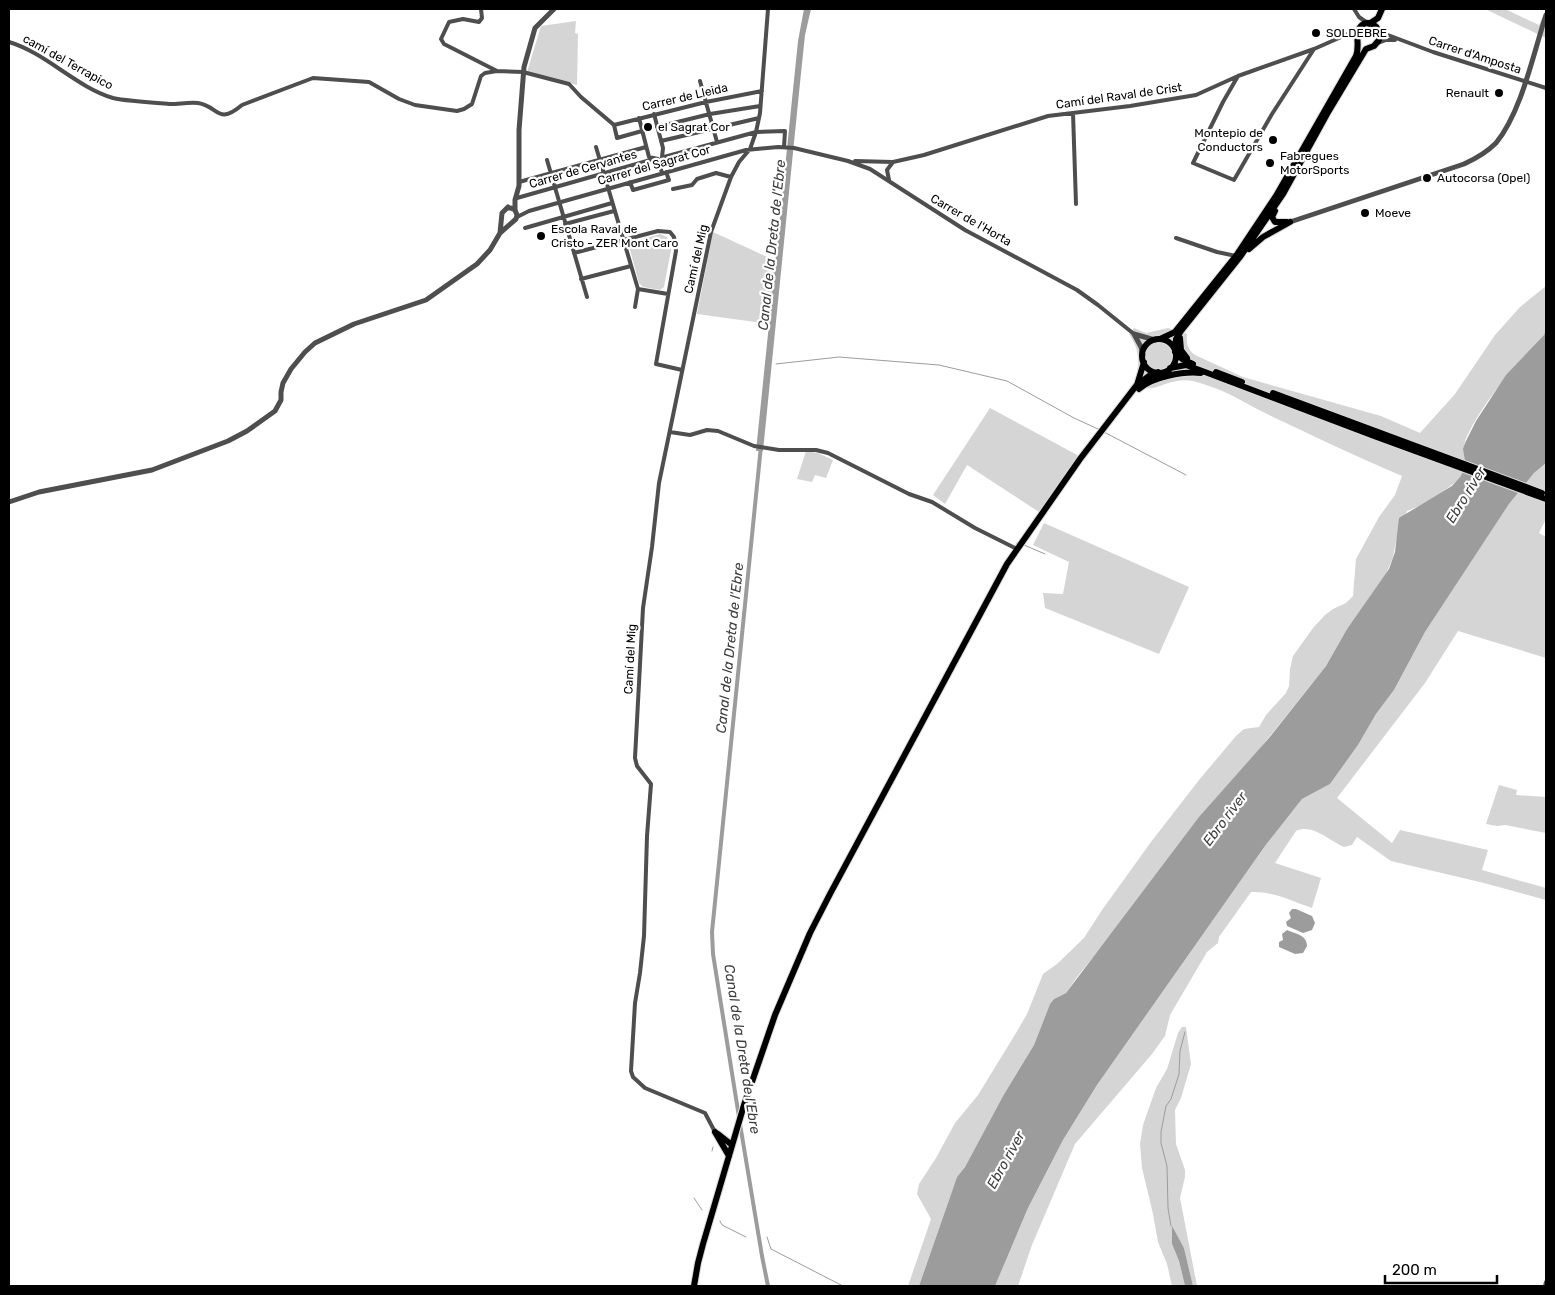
<svg xmlns="http://www.w3.org/2000/svg" width="1555" height="1295" viewBox="0 0 1555 1295" font-family="Rubik,sans-serif">
  <style>
    .green { fill: #d5d5d5 }
    .water { fill: #9c9c9c }
    .lines { fill: none; stroke-linecap: round; stroke-linejoin: round }
    .stream { stroke: #9c9c9c; stroke-width: 1 }
    .canal { stroke: #9c9c9c; stroke-width: 4 }
    .primary-casing { stroke: #dbdbdb; stroke-width: 8 }
    .minor { stroke: #4e4e4e; stroke-width: 4 }
    .tertiary { stroke: #4e4e4e; stroke-width: 5 }
    .primary { stroke: #000; stroke-width: 6 }
    .poi-dot { fill: #000; stroke: #fff; stroke-width: 2 }
    .labels { text-anchor: middle; dominant-baseline: central; stroke-width: 4.5; stroke-linejoin: round; paint-order: stroke }
    .poi-label { font-size: 12px; fill: #000; stroke: #fff; text-anchor: start }
    .street-label { font-size: 12px; fill: #000; stroke: #fff }
    .water-label { font-size: 14px; font-style: italic; fill: #3d3d3d; stroke: #fff }
  </style>
  <rect width="100%" height="100%" fill="#fff"/>
  <!-- green -->
  <path class="green" d="M1485,9H1505L1539,25L1546,9V38Z
    M576,21L575,33L578,34L577,85L527,72L541,26Z
    M713,232L776,261L769,324L697,314Z
    M660,234L667,237L672,245L664,287L660,290L643,287L639,283L629,246L632,242Z
    M1546,286V330L1544,335C1515,367 1486,397 1467,436C1459,452 1471,463 1461,476C1453,487 1421,507 1407,511L1396,541L1393,557L1386,574L1347,629L1326,666L1077,977L1066,993L1054,999L1050,1004L1034,1045L1003,1096L965,1167L957,1177L919,1286H908L931,1219L917,1194L919,1184L936,1158L955,1123L978,1095L1016,1033L1027,1014L1043,974L1057,964L1084,938L1102,910L1151,842L1199,780L1236,736L1244,729L1259,727L1266,715L1286,693L1289,686L1290,669L1293,656L1313,628L1325,615L1333,609L1346,603L1353,596L1356,559L1379,517L1395,495L1402,476C1357,457 1313,436 1269,415C1246,404 1228,391 1203,384C1195,381 1186,379 1177,381C1157,384 1155,394 1133,384C1141,368 1140,349 1129,334L1134,328L1146,333L1168,328L1187,334C1186,343 1187,349 1195,355L1243,377L1381,416L1420,433L1455,394L1495,335L1520,307Z
    M990,408L1079,456L1039,512L967,465L945,504L933,495Z
    M806,451L818,453L833,460L826,478L815,475L812,482L797,479Z
    M1546,463V519L1539,533L1546,537V658L1458,631L1425,683L1337,798L1392,843L1400,830L1488,850L1482,870L1546,888V900L1484,883L1391,861L1357,837L1352,845L1344,847C1330,841 1312,823 1296,831L1275,863L1321,878L1312,908C1292,901 1272,891 1251,892L1219,937L1218,943L1207,952L1170,1015L1165,1036L1152,1054L1075,1144L1032,1245L1018,1286H995L1028,1208L1063,1140L1097,1085L1265,846L1302,799L1330,784L1358,745L1376,714L1394,690L1425,632L1509,504L1534,473Z
    M1044,523L1189,587L1159,654L1045,608L1043,593L1063,594L1069,562L1033,545Z
    M1499,785L1517,790L1516,795L1546,797V833L1505,825L1497,826L1486,824Z
    M1182,1027H1186L1191,1064L1181,1098L1175,1110L1176,1144L1185,1170V1177L1180,1198L1197,1286H1193L1184,1248L1172,1227V1244L1179,1261L1185,1286H1172L1167,1264L1158,1242L1153,1214L1142,1168L1140,1144L1143,1125L1156,1088L1167,1069L1178,1033Z"/>
  <!-- water -->
  <path class="water" d="M804,9H811L805,35L801,73L763,451H756L798,41Z
    M1546,330V463L1534,473L1509,504L1425,632L1394,690L1376,714L1358,745L1330,784L1302,799L1265,846L1097,1085L1063,1140L1028,1208L995,1286H919L957,1177L965,1167L1003,1096L1034,1045L1050,1004L1054,999L1066,993L1199,817L1269,738L1326,666L1347,629L1389,569L1395,552L1399,518L1452,486L1460,477L1466,467L1463,449L1465,443L1476,421L1506,375L1544,335Z
    M1292,909H1296L1312,916L1315,923L1312,930L1303,933L1287,926L1286,922L1291,918L1289,913Z
    M1287,930C1296,934 1307,935 1307,946L1303,953L1295,954L1279,947V942L1283,940L1282,934Z
    M1172,1226L1184,1248L1193,1286H1185L1179,1261L1172,1244Z"/>
  <g class="lines">
    <!-- stream -->
    <path class="stream" d="M776,364L839,357L939,365L1007,381L1074,418L1098,429
      M1104,432L1186,475
      M1016,544L1018,542
      M1024,545L1045,554
      M712,1151L713,1147
      M694,1198L702,1210
      M720,1221L722,1225L746,1237
      M1171,1226L1168,1208L1167,1166L1161,1143V1132L1166,1106L1171,1099L1179,1074L1180,1051L1185,1032
      M767,1237L771,1249L843,1286"/>
    <!-- canal -->
    <path class="canal" d="M739,1117L713,954L712,932L761,446
      M740,1124L762,1256L768,1286"/>
    <defs>
      <path id="primary" d="M1369,24L1378,18L1382,9
        M1275,211L1272,217L1275,222H1287
        M1249,249L1263,237L1290,222
        M1180,338L1181,350L1187,358
        M1160,339L1175,332L1236,256L1276,196L1356,56C1360,46 1355,36 1359,29C1366,16 1383,26 1379,40L1374,46L1366,49L1327,114L1283,194L1240,257L1181,331L1176,339L1175,349
        M1142 356a17 17 0 1 1 34 0a17 17 0 1 1-34 0Z
        M1175,352L1182,359L1193,364
        M1170,368L1186,365L1205,372L1374,436L1546,499
        M1216,372L1242,382
        M1137,385L1144,362
        M1139,389C1151,377 1184,371 1201,373
        M1273,393L1542,493
        M715,1132L729,1156
        M718,1134L732,1145
        M694,1286L698,1263L703,1244L744,1105L775,1015L810,933L830,894L1007,564L1080,459L1136,386L1149,376L1158,372"/>
    </defs>
    <!-- primary casing -->
    <use href="#primary" class="primary-casing"/>
    <!-- minor -->
    <path class="minor" d="M481,9L482,18L479,22L463,19L449,22L441,39L444,44L497,71L523,72L569,84L581,97L614,125
      M1354,9L1359,17L1366,22
      M1380,32L1433,52L1546,88
      M9,42C46,53 76,87 113,98C126,101 157,103 171,104C179,104 189,102 198,103C219,106 217,126 242,105L313,78L369,82L399,99L415,105L457,111L464,109L472,104L481,76L485,73L497,71
      M1378,43L1386,40H1395
      M1238,76L1223,102L1193,163L1234,180L1272,114L1314,49
      M700,81L717,142
      M1073,113L1076,204
      M654,114L663,148L662,157
      M639,118L649,157L658,159L662,173
      M614,125L706,102L762,91
      M614,125L617,138L642,131
      M657,127L710,114L760,106
      M661,141L759,118
      M596,147L638,289L668,294
      M664,157L756,132L785,131L784,147
      M547,160L587,297
      M855,161L893,162L924,155L1048,116L1130,106L1196,95L1238,76L1314,49L1357,30
      M889,180L887,170L893,162
      M519,182L646,147
      M630,182L633,190L669,180L666,172
      M673,189L692,185L697,179L716,173L731,177
      M517,198L654,159
      M517,217L529,211L746,150L778,147L794,148L848,161L870,169L965,230L1077,290L1098,305L1134,334
      M565,224L614,211
      M525,228L612,203
      M1176,238L1217,252L1236,256
      M574,253L658,231L670,232L674,237L676,251L656,364L682,370
      M581,279L631,266
      M635,307L638,289
      M670,432L690,435L707,430L718,431L754,446L779,450H816L828,453L909,494L932,502L975,528L1017,549
      M715,1132L705,1113L645,1088L633,1077L631,1071L635,1003L640,973L644,936L647,836L651,784L637,766L635,758L643,608L652,547L659,483L711,232L731,177L739,162L750,149L756,132L760,113L768,9
      M1545,1286L1546,1282"/>
    <!-- tertiary -->
    <path class="tertiary" d="M515,210V200L519,186V130L524,67L535,28L554,9
      M1290,222L1464,164C1475,159 1487,152 1496,143C1522,111 1533,54 1546,15
      M500,233L502,213L508,207
      M1134,334L1141,347L1143,355
      M1134,334L1155,340
      M9,502L39,492L152,470L228,441L247,431L275,411L281,400V392L283,383L291,369L305,352L315,343L354,324L426,300L477,264L490,250L500,233L516,219L517,215L515,210L511,208H507"/>
    <!-- primary -->
    <use href="#primary" class="primary"/>
  </g>
  <!-- markers -->
  <g class="poi-dot">
    <circle cx="1316" cy="33" r="5"/>
    <circle cx="1499" cy="93" r="5"/>
    <circle cx="648" cy="127" r="5"/>
    <circle cx="1273" cy="140" r="5"/>
    <circle cx="1270" cy="163" r="5"/>
    <circle cx="1427" cy="178" r="5"/>
    <circle cx="1365" cy="213" r="5"/>
    <circle cx="541" cy="236" r="5"/>
  </g>
  <g class="labels">
    <!-- poi labels -->
    <g class="poi-label">
      <text x="1326" y="33">SOLDEBRE</text>
      <text x="1489" y="93" text-anchor="end">Renault</text>
      <text x="658" y="127">el Sagrat Cor</text>
      <text x="1263" y="133" text-anchor="end">Montepio de<tspan x="1263" dy="14">Conductors</tspan></text>
      <text x="1280" y="156">Fabregues<tspan x="1280" dy="14">MotorSports</tspan></text>
      <text x="1437" y="178">Autocorsa (Opel)</text>
      <text x="1375" y="213">Moeve</text>
      <text x="551" y="229">Escola Raval de<tspan x="551" dy="14">Cristo - ZER Mont Caro</tspan></text>
    </g>
    <!-- street labels -->
    <g class="street-label">
      <text transform="translate(1475 55) rotate(18)">Carrer d'Amposta</text>
      <text transform="translate(68 62) rotate(29)">camí del Terrapico</text>
      <text transform="translate(1119 96) rotate(-8)">Camí del Raval de Crist</text>
      <text transform="translate(685 97) rotate(-13)">Carrer de Lleida</text>
      <text transform="translate(654 165) rotate(-16)">Carrer del Sagrat Cor</text>
      <text transform="translate(583 169) rotate(-16)">Carrer de Cervantes</text>
      <text transform="translate(971 220) rotate(30)">Carrer de l'Horta</text>
      <text transform="translate(696 259) rotate(-77)">Camí del Mig</text>
      <text transform="translate(630 659) rotate(-87)">Camí del Mig</text>
    </g>
    <!-- water labels -->
    <g class="water-label">
      <text transform="translate(772 245) rotate(-84)">Canal de la Dreta de l'Ebre</text>
      <text transform="translate(1466 495) rotate(-58)">Ebro river</text>
      <text transform="translate(730 648) rotate(-84)">Canal de la Dreta de l'Ebre</text>
      <text transform="translate(1225 819) rotate(-53)">Ebro river</text>
      <text transform="translate(742 1049) rotate(81)">Canal de la Dreta de l'Ebre</text>
      <text transform="translate(1006 1160) rotate(-61)">Ebro river</text>
    </g>
  </g>
  <!-- border -->
  <rect width="1555" height="1295" fill="none" stroke="#000000" stroke-width="20"/>
  <!-- scale -->
  <path d="M1385 1275v8h112v-8" fill="none" stroke="#000000" stroke-width="2.5"/>
  <text x="1392" y="1275" font-size="15" fill="#000000" stroke="#ffffff" stroke-width="4" paint-order="stroke">200 m</text>
</svg>
